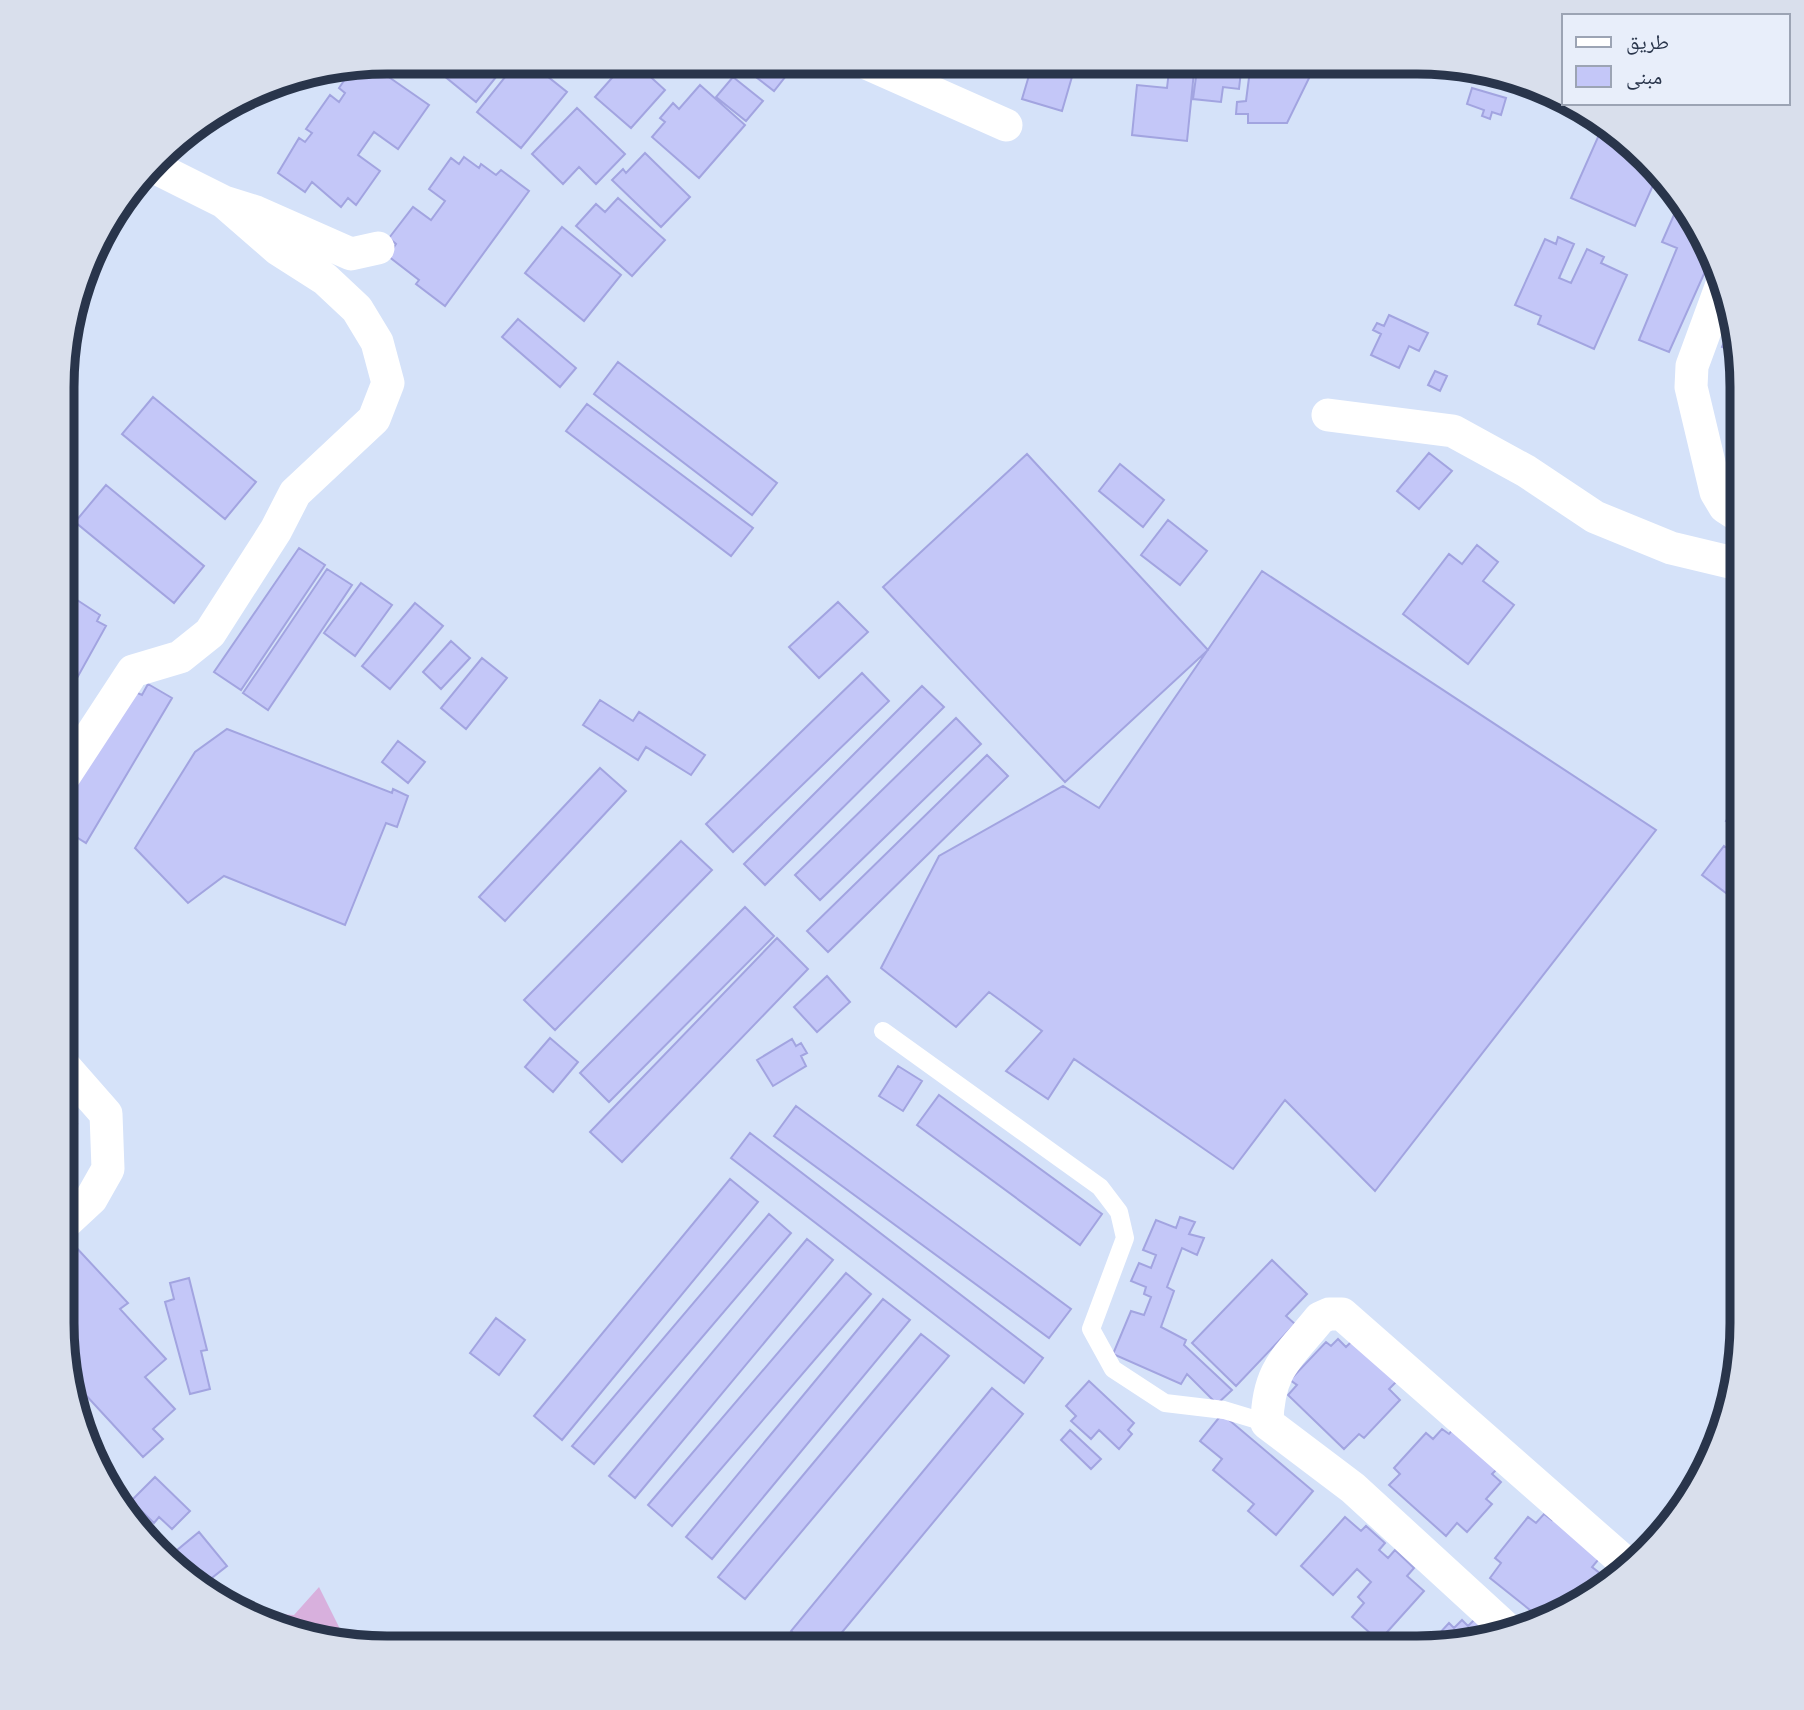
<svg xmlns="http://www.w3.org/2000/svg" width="1804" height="1710" viewBox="0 0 1804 1710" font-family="'Roboto Serif','Noto Naskh Arabic',serif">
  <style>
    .green { fill: #d8b0dd }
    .building { fill: #c4c7f8; stroke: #a2a4e0; stroke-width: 2 }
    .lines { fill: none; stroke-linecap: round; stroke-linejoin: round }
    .service { stroke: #fff; stroke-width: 18 }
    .minor { stroke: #fff; stroke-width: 33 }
    .rim { fill: none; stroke: #29354b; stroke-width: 9 }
  </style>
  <rect width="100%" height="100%" fill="#d5e2f9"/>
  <!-- green -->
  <path class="green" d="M319,1587L347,1643L238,1612L294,1615Z"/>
  <!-- building -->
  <path class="building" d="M436,61H509L476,102L432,66Z
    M518,61H528L567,92L521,148L477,112Z
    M550,61H581L569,76Z
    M627,61H633L665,90L631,128L595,97Z
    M735,61L797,62L774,91Z
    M900,62H931V71H900Z
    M1033,62L1076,63L1062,111L1022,99Z
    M1170,62H1195L1187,141L1132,135L1137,85L1167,88Z
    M1198,62H1242L1239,89L1223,87L1221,102L1193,99Z
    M1251,62H1290L1312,72L1287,123H1248V114H1236L1237,102L1246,101Z
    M370,64L429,105L398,149L374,132L358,155L380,171L356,205L348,198L341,207L312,182L305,192L278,173L299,138L305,142L312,133L306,129L330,95L339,102L345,93L339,88L352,69L359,74Z
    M1478,72L1516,83L1513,91L1477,75Z
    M297,76L291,87L279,80L281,79Z
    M733,77L763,101L746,121L716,97Z
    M700,85L745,125L699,178L652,137L665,122L660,118L673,103L679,109Z
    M1472,88L1506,98L1501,115L1492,112L1490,119L1482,116L1484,110L1467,104Z
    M577,108L625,154L596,184L579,167L563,184L532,154Z
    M207,121L195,141L184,135Z
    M1602,128L1658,174L1635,226L1571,198Z
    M645,153L690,197L661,227L612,180L623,169L626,173Z
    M464,157L479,168L481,164L496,175L501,170L529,191L445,306L416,284L419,280L388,256L396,244L389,238L413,207L431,220L445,201L429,189L451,158L459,164Z
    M618,198L665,240L632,276L576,226L596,204L605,212Z
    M1681,199L1712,256L1669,352L1639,340L1677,248L1662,242Z
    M562,227L621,275L584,321L525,273Z
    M1558,237L1574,244L1559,278L1571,283L1587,249L1604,257L1601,263L1627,275L1594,349L1538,324L1541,316L1515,305L1545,239L1556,244Z
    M1389,315L1428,333L1419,351L1409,346L1399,368L1371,355L1381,334L1373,330L1377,323L1384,326Z
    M518,319L576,368L560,387L502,337Z
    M1733,320L1740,354L1722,347Z
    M618,362L777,483L752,515L594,394Z
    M1435,371L1447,376L1440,391L1428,385Z
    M153,397L256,482L225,519L122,434Z
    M587,404L753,528L731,556L566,431Z
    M1429,453L1452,471L1419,509L1397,491Z
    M1027,454L1208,650L1065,782L883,587Z
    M1120,464L1164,500L1143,527L1099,491Z
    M106,485L204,566L174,603L75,522Z
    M1168,520L1207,551L1180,585L1141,555Z
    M1477,545L1498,562L1483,581L1514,605L1468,664L1403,614L1449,554L1462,564Z
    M299,548L325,565L241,690L214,672Z
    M327,569L352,585L268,710L243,693Z
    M1262,571L1656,830L1375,1191L1285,1100L1233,1169L1074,1059L1048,1099L1006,1071L1042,1031L989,992L956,1027L881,968L939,856L1063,786L1099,808Z
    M361,583L392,605L355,656L324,633Z
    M71,596L100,615L97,621L106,626L67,696L66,605Z
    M838,602L868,632L819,678L789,647Z
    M415,603L443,626L390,689L362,666Z
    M451,641L470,658L441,689L423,672Z
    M482,658L507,678L466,729L441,708Z
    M862,673L889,701L733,852L706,824Z
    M148,684L172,698L86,843L65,830V787L135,692L142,695Z
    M922,686L944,707L765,885L744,864Z
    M600,700L633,721L639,712L705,755L691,775L646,747L638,760L583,725Z
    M956,718L981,744L820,900L795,875Z
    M227,729L392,793L393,789L408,796L397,827L386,823L345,925L224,876L188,903L135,848L195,752Z
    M398,741L425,762L408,783L382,762Z
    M987,755L1008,776L828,952L807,931Z
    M600,768L626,791L505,921L479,897Z
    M1736,807L1742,811V833L1726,821Z
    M681,841L712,870L555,1030L524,1000Z
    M1724,846L1742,859V888L1734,899L1702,875Z
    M745,907L774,936L609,1102L580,1073Z
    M777,938L808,969L622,1162L590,1132Z
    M827,976L850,1002L817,1032L794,1007Z
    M550,1038L578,1062L553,1092L525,1067Z
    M792,1039L796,1046L801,1043L807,1053L801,1056L806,1066L773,1086L757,1060Z
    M898,1066L922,1081L903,1111L879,1096Z
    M939,1095L1102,1214L1080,1245L917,1125Z
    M796,1106L1071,1309L1049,1338L774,1136Z
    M63,1114L77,1124L68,1136L76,1142L66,1155L76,1163L69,1173L63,1169Z
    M750,1133L1043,1358L1024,1383L731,1158Z
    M730,1179L758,1202L562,1440L534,1416Z
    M769,1214L791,1233L594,1464L572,1446Z
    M1180,1217L1195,1222L1189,1234L1204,1238L1197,1255L1182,1248L1167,1287L1174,1291L1161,1327L1186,1340L1184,1345L1232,1390L1217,1404L1187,1374L1181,1384L1113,1354L1131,1311L1144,1315L1151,1297L1144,1294L1146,1287L1131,1281L1139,1263L1151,1268L1156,1255L1143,1250L1156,1220L1176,1228Z
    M807,1239L833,1260L635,1498L609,1476Z
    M72,1243L128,1303L120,1309L166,1359L145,1377L175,1409L153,1429L163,1439L143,1457L70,1378L62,1345V1252Z
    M1272,1260L1307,1294L1286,1316L1295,1324L1236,1386L1192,1343Z
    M846,1273L871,1294L672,1526L648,1505Z
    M189,1278L207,1350L201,1351L210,1389L190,1394L165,1302L174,1299L170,1283Z
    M883,1299L910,1320L712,1559L686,1537Z
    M496,1318L525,1340L499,1375L470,1353Z
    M921,1334L949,1356L745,1599L718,1577Z
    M1338,1339L1346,1347L1353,1340L1397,1381L1389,1389L1400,1400L1364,1438L1359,1434L1344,1449L1288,1395L1297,1385L1290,1380L1326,1342L1331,1346Z
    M1089,1381L1134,1423L1128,1430L1132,1434L1119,1449L1099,1430L1091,1439L1071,1421L1076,1416L1066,1406Z
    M992,1388L1023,1414L829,1648H812L791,1631Z
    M1222,1414L1313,1491L1276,1535L1248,1511L1254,1504L1213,1470L1222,1459L1200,1441Z
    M1442,1429L1449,1434L1453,1429L1498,1468L1492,1474L1501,1482L1486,1499L1492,1504L1467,1532L1457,1523L1446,1536L1389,1485L1400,1474L1394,1468L1426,1433L1433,1439Z
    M1070,1430L1101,1459L1091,1469L1061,1440Z
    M155,1477L190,1511L172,1529L159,1517L154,1523L131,1501Z
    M1544,1514L1552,1520L1556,1515L1603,1554L1592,1567L1606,1578L1592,1595L1545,1622L1490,1578L1501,1563L1495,1558L1528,1517L1536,1523Z
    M1345,1517L1361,1531L1366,1526L1385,1543L1379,1550L1388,1558L1395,1550L1414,1568L1407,1576L1424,1591L1379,1641L1352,1617L1364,1603L1358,1597L1371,1582L1357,1569L1333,1595L1301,1566Z
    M199,1532L227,1566L204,1584L176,1551Z
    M1462,1620L1468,1626L1474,1620L1492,1636L1426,1648L1449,1623L1454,1628Z"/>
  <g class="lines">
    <!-- service -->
    <path class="service" d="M883,1031L1100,1187L1119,1212L1125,1238L1091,1329L1113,1369L1165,1403L1224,1410L1267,1423"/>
    <!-- minor -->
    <path class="minor" d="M864,62L1006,125
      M152,166L224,202L256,212L351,254L378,248
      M1724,279L1692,366L1691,387L1716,492L1725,507L1742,518
      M1328,415L1453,431L1526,471L1595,517L1671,548L1742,565
      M65,775L133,671L180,657L210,633L276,530L295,493L374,419L388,383L377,342L357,309L325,279L278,249L224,202
      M63,1225L91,1199L108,1169L106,1114L63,1065
      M1510,1632L1353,1488L1267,1423C1268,1368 1288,1358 1320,1318L1329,1314H1342L1629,1566"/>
  </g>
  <!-- crop -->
  <path d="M0 0H1804V1710H0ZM387 74H1417A313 313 0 0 1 1730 387V1323A313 313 0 0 1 1417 1636H387A313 313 0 0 1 74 1323V387A313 313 0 0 1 387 74Z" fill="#d9dfec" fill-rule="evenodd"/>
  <path class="rim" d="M387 74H1417A313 313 0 0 1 1730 387V1323A313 313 0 0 1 1417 1636H387A313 313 0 0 1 74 1323V387A313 313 0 0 1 387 74Z"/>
  <!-- legend -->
  <rect x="1562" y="14" width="228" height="91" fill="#e8eefa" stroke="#9ca4b4" stroke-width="2"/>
  <rect x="1576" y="37" width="35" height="10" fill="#ffffff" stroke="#9ca4b4" stroke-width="2"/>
  <text x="1626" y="49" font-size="21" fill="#29354b">طريق</text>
  <rect x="1576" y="66" width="35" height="21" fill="#c4c7f8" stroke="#9ca4b4" stroke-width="2"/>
  <text x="1626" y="84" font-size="21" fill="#29354b">مبنى</text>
</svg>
